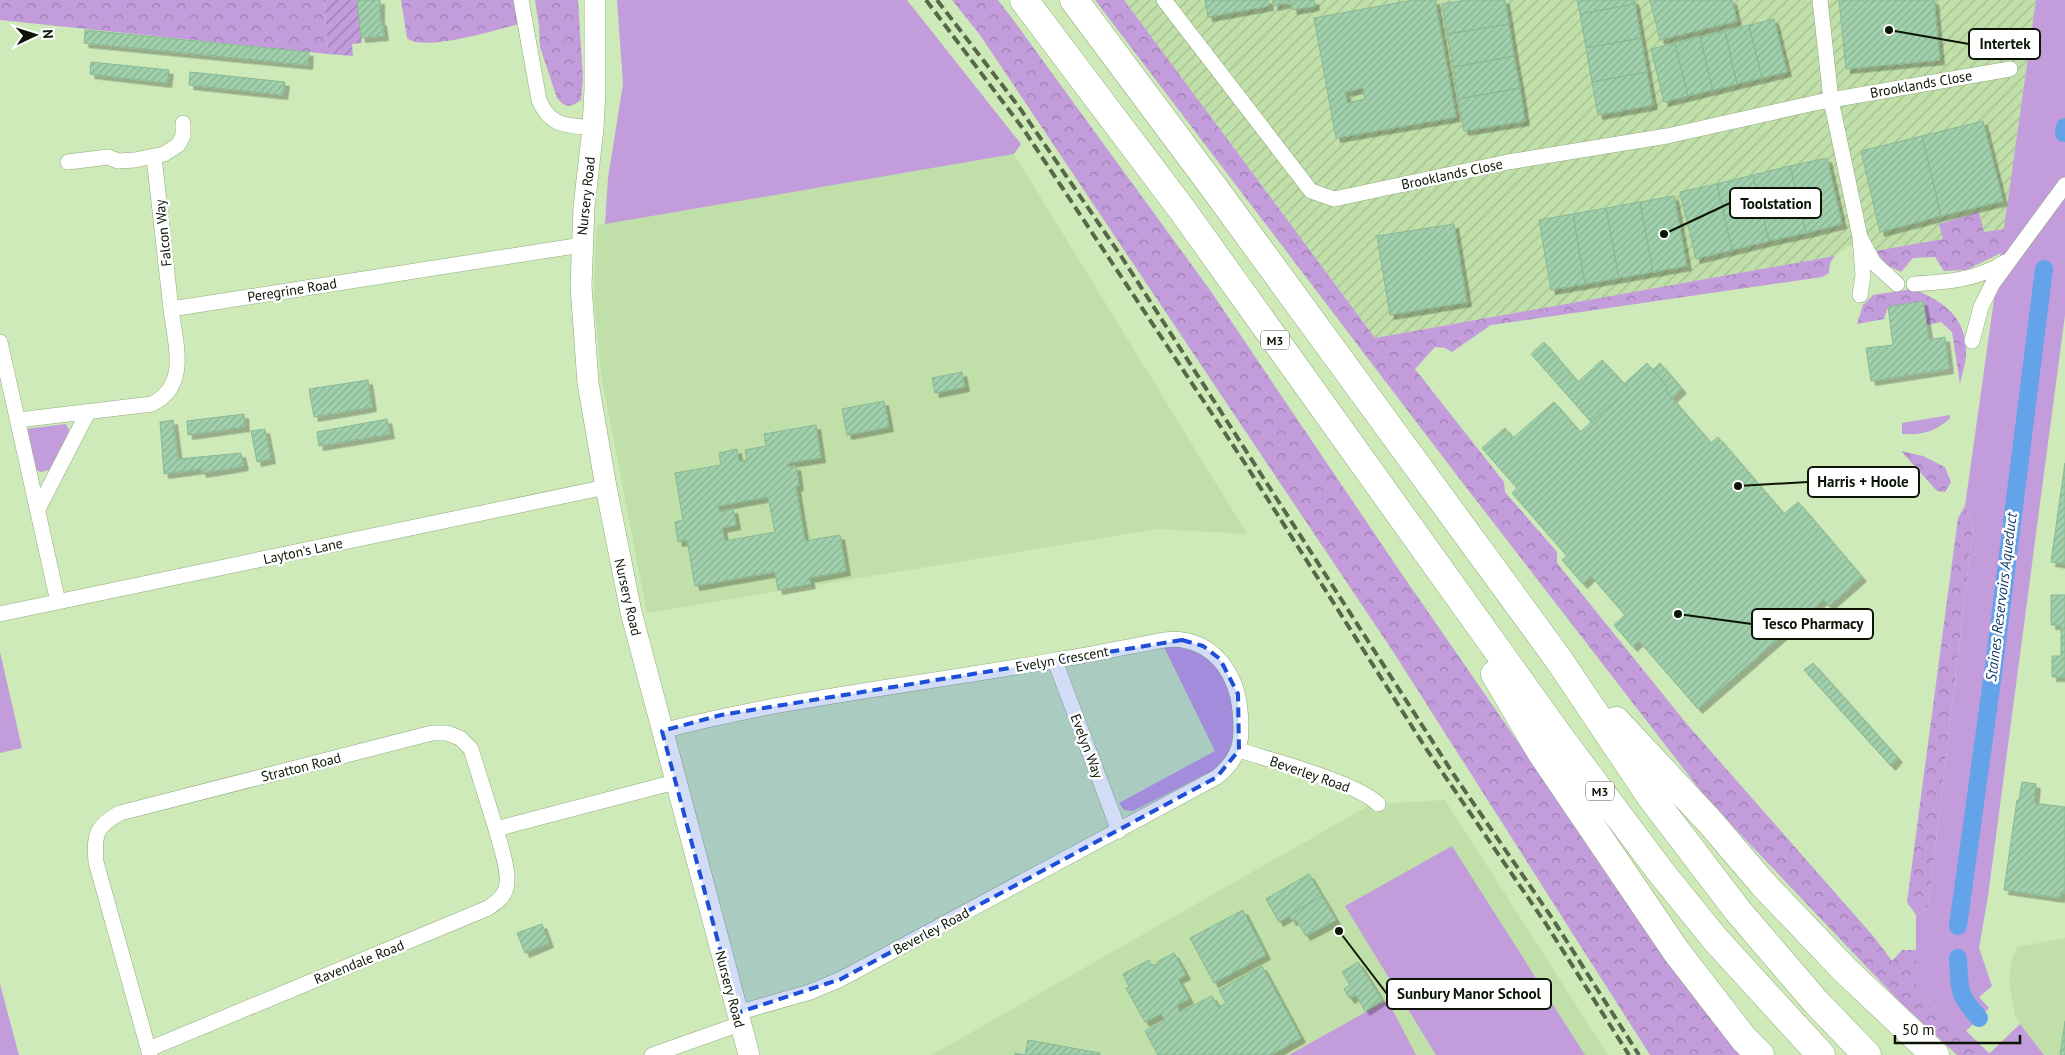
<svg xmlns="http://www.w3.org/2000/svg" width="2065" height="1055" viewBox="0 0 2065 1055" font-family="'PT Sans',sans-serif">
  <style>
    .built { fill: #c0dfa9 }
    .industrial { fill: url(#industrial-furrows) }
    .grass { fill: #c39cdc }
    .forest { fill: url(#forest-crowns) }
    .garden { fill: url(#garden-furrows) }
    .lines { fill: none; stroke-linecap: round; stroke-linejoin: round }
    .canal { stroke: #62a3ea; stroke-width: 18 }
    .building { fill: url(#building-hatch); stroke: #89b895; fill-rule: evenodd; filter: url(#shadow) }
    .street-casing { stroke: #91ab7d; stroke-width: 16 }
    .secondary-casing { stroke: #91ab7d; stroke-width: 22 }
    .highway-casing { stroke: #91ab7d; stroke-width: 29 }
    .street { stroke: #fff; stroke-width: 15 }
    .secondary { stroke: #fff; stroke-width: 21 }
    .highway { stroke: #fff; stroke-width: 28 }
    .rail { stroke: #56674a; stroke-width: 4; stroke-dasharray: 10 5; stroke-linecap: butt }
    .marked { fill: #1d4ed8; fill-opacity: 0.2; stroke: #1d4ed8; stroke-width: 4; stroke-dasharray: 10 6; stroke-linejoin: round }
    .labels { text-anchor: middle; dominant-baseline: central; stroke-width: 5; stroke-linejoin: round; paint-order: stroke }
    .shield { fill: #fff; stroke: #555b50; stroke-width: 1 }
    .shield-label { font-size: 12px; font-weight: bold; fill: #0c1505 }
    .street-label { font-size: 14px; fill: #0c1505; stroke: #fff }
    .water-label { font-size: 15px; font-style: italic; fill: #13406e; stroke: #fff }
    .leader { fill: none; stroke: #0c1505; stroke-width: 2 }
    .callout-dot { fill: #0c1505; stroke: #fff; stroke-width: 2 }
    .callout { fill: #fff; stroke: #0c1505; stroke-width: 2 }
    .callout-label { font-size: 15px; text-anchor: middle; font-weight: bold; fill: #0c1505 }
  </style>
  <defs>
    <pattern id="industrial-furrows" width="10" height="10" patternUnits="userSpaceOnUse" patternTransform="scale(1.25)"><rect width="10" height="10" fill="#c0dfa9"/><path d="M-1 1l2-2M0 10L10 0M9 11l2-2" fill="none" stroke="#a4be90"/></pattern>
    <pattern id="forest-crowns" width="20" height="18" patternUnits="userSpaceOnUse" patternTransform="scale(1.25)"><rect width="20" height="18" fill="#c39cdc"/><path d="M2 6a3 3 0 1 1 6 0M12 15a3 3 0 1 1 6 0" fill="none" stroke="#9d7eb0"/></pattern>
    <pattern id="garden-furrows" width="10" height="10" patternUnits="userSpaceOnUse" patternTransform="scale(1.25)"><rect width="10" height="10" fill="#c39cdc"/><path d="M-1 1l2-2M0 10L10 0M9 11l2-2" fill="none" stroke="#9d7eb0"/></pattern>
    <pattern id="building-hatch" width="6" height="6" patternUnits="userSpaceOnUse" patternTransform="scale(1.25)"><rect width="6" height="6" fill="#a0d0ac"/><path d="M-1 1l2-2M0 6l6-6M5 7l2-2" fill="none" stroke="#89b292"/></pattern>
    <filter id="shadow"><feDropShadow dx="4.5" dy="4.5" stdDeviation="0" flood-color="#0004"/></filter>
  </defs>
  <rect width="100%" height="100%" fill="#ceeab9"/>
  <!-- built -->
  <path class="built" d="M1014,154L1247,534L1157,529L647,613L601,375L594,299L595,255L597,225Z
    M1445,800L1608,1055H932L1368,806L1378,804Z
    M2065,938V1055H2044L2015,1017L2009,982L2011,963L2017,947Z"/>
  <!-- industrial -->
  <path class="industrial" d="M1124,0H2036L2004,229L1984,232L1979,212L1939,224L1944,239L1875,251L1849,246L1835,256L1375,338Z"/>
  <!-- grass -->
  <path class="grass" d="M617,0H907L1021,144L1014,154L605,224L608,178L623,84Z
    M2036,0H2065V315L1988,896L1979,948L1992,986L1979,997L1989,1008L1966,1031L1916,991V915L1928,908L1973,527L1965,506Z
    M1950,415V418C1936,432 1921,435 1902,434V423Z
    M66,424L69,430L67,436L49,470L41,472L36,470L25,429Z
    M1182,640L1231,675L1239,750L1214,770L1133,811L1124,810L1119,803L1215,751L1161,641Z
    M0,652L22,748L0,753Z
    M1452,846L1585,1055H1436L1345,906Z
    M0,984L19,1055H0Z
    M1388,1001L1416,1055H1289L1380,1004Z
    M2020,1024L2044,1055H1991L1989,1054Z"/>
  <!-- forest -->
  <path class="forest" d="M0,0H324L328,54L0,20Z
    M401,0H515L520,24C498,29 423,53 407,38Z
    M535,0H578L583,79L581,100C571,108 565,108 557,98L540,47L539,26Z
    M952,0H998L1011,17L1210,290L1397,567L1701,1007L1742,1055H1650L1394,653L980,35Z
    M1095,0H1124L1375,338L1835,256L1830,263L1829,273L1822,277L1491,325L1452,352L1445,348L1435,347L1415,369L1504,482L1505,492L1557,552V563L1686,723L1874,937L1892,961L1902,950H1916V991L1966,1031L1991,1055H1957L1900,1002L1707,799L1462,482Z
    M1979,212L1984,232L2004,229L2001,253L1966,270L1944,271L1935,257L1913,258L1901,272L1887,265L1875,251L1943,239L1939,224Z
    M1912,289C1942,300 1967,317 1966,353C1966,363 1962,374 1960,384L1952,332L1941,322L1927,325L1923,301L1888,307L1884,319L1857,324L1863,305L1873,295Z
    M1901,451L1923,456L1945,467L1951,482L1945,492L1937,491Z
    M1965,506L1973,527L1928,908L1916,915L1907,902L1958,518Z"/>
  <!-- garden -->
  <path class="garden" d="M324,0H357L362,43L352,44L353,56L328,54Z"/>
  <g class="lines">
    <!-- canal -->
    <path class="canal" d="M2064,133L2065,127
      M1958,926L1994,666L2044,269
      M1958,958C1960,991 1957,993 1979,1018"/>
  </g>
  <!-- building -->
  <path class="building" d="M357,0H380V22L382,21L384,36L361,38Z
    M1205,0H1268L1269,6L1208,17Z
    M1273,0H1314L1315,6L1293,10L1291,2L1274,6Z
    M1413,0H1435L1456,117L1336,138L1314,18ZM1363,88L1365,99L1347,103L1345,92Z
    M1467,0H1505L1509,24L1447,34L1442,4Z
    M1577,0H1634L1635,4L1580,14Z
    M1650,0H1732L1737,21L1660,40Z
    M1839,0H1934L1940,60L1846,69Z
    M1635,4L1641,38L1586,48L1580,14Z
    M1774,19L1787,72L1762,78L1749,25Z
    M1509,24L1514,56L1453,67L1447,34Z
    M1749,25L1762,78L1737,84L1725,31Z
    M85,30L309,52L308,65L84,43Z
    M1725,31L1737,84L1713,90L1700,37Z
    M1700,37L1713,90L1688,96L1675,43Z
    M1641,38L1647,72L1592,82L1586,48Z
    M1675,43L1688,96L1664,102L1651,49Z
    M1514,56L1520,88L1458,99L1453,67Z
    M91,62L169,70L167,83L90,74Z
    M190,72L285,82L283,95L189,85Z
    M1647,72L1653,105L1598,115L1592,82Z
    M1520,88L1525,121L1464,131L1458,99Z
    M1983,121L2003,201L1941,216L1922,136Z
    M1922,136L1941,216L1880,232L1861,151Z
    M1827,158L1842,224L1806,233L1790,166Z
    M1790,166L1806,233L1769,241L1753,175Z
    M1753,175L1769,241L1732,250L1717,184Z
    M1717,184L1732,250L1696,259L1680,192Z
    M1674,196L1687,266L1653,272L1640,202Z
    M1640,202L1653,272L1619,278L1606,208Z
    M1606,208L1619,278L1585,284L1573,214Z
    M1573,214L1585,284L1551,290L1539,220Z
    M1454,224L1467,302L1390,315L1377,236Z
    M1923,301L1929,340L1945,337L1949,369L1871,381L1866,348L1893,345L1888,307Z
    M1544,342L1578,382L1602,360L1629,389L1591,422L1531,354Z
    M1647,363L1668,388L1665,390L1711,443L1718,437L1784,514L1798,502L1862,577L1829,606L1823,600L1698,709L1639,641L1633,647L1614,625L1625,615L1591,576L1583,584L1562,560L1567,556L1512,493L1517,488L1482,448L1505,428L1513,438L1554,402L1580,432L1629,389L1624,384Z
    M1660,363L1682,389L1672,398L1665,390L1668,388L1653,370Z
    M962,372L965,387L935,393L932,378Z
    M368,380L372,407L314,417L309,389Z
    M884,401L889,427L847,435L842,409Z
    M244,414L245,427L188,435L187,421Z
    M387,419L390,434L319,446L317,432Z
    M173,420L178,459L241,453L244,466L202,473L201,469L164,474L160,422Z
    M816,425L821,458L788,463V467L796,466L799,486L796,487L805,541L840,535L846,571L809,578L811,584L778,590L775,572L695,586L687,540L678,542L675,522L683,520L675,473L721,465L719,453L737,449L739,462L747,460L745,450L766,446L764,434ZM768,497L775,532L725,541L722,528L736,525L733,509L719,512L718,506Z
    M265,429L271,459L257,462L251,431Z
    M2065,463V564L2051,562Z
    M2051,595H2065V677H2052V656H2061V625H2051Z
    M1813,663L1898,758L1891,766L1804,670Z
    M2022,782L2036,784L2034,803L2065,807V893L2061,892L2060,898L2004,890L2017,800H2019Z
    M1309,874L1322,896L1279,922L1266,899Z
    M1322,896L1336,920L1306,936L1296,920L1292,921L1289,915Z
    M1243,910L1266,955L1214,983L1190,938Z
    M542,924L549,943L525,953L517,933Z
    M1174,953L1186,975L1178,979L1189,999L1177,1005L1180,1012L1212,996L1218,1007L1226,1003L1219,990L1262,966L1301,1038L1271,1055H1158L1145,1031L1165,1021L1161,1014L1145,1022L1126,988L1129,987L1123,974L1149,960L1152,966L1158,964L1157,962Z
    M1358,962L1382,1000L1365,1011L1356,995L1350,999L1344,989L1350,985L1342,972Z
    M2065,1021V1055H2060Z
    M1028,1040L1100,1053V1055H1015V1053L1025,1055Z"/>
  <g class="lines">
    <defs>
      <path id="street" d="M521,0L539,100C550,127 567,125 593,128
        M1164,0L1311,191L1334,199L1508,162L1667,136L1819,102L2010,69
        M1820,0L1831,100L1860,237
        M154,157L171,309
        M68,162L108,157L118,161L135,160L164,154L178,145L183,136V123
        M1914,284C1947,282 1977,280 2005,262
        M1860,295L1863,276L1860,237L1874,263L1897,284
        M1972,341L1981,307L1993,283L2065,185
        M0,342L58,602
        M18,420L152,404C190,385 175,343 171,309L582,245
        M38,509L88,412
        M0,614L606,487
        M1055,661L1119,831
        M662,731C791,697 925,684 1056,660C1083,656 1111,650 1138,645C1152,643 1169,637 1183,640C1218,646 1237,677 1240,710C1243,741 1241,757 1217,777L841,979L810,992L737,1013
        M1239,750C1270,760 1358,783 1378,804
        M149,1049L488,908C495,903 502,899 505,891C512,877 500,845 496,829
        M150,1055L96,862C94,836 95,826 120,813L432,733H447L460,738L471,749L496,829L675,782
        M652,1055L740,1024"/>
      <path id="secondary" d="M595,0V89L593,128L584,207L581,286L588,383L606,487L631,612L749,1055"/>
      <path id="highway" d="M1024,0L1183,211L1561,739L1660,871L1715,939L1821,1055
        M1074,0L1212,185L1559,660L1651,797L1738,911L1816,1002L1867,1055
        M1495,674L1541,752L1676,951L1744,1039L1760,1055
        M1616,721L1711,823L1763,884L1844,969L1935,1055"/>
    </defs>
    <!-- street casing -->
    <use href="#street" class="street-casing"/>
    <!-- secondary casing -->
    <use href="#secondary" class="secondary-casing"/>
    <!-- highway casing -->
    <use href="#highway" class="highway-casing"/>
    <!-- street -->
    <use href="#street" class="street"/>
    <!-- secondary -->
    <use href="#secondary" class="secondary"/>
    <!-- highway -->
    <use href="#highway" class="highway"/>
    <!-- rail -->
    <path class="rail" d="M926,0L1024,130L1246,465L1425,747L1546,924L1629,1055
      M937,0L1019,107L1121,256L1454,775L1552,918L1639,1055"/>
  </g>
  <!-- marked area -->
  <path class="marked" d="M1182,640L1203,646L1220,659L1238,694L1239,750L1217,777L841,979L737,1013L662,731L721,715Z"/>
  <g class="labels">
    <!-- shield labels -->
    <g class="shield">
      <rect x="1261" y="330.5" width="28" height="19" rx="4"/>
      <rect x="1586" y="781.5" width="28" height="19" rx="4"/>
    </g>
    <g class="shield-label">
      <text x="1275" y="340">M3</text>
      <text x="1600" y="791">M3</text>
    </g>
    <!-- street labels -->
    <g class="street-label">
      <text transform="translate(1921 84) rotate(-10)">Brooklands Close</text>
      <text transform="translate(1452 174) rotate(-12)">Brooklands Close</text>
      <text transform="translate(586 196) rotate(-84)">Nursery Road</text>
      <text transform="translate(163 233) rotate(-96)">Falcon Way</text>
      <text transform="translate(292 290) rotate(-9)">Peregrine Road</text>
      <text transform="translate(303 551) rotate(-12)">Layton's Lane</text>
      <text transform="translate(628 597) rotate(77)">Nursery Road</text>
      <text transform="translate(1062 659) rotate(-10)">Evelyn Crescent</text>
      <text transform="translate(1087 746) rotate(69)">Evelyn Way</text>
      <text transform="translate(301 767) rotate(-14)">Stratton Road</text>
      <text transform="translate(1310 774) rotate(19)">Beverley Road</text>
      <text transform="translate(931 931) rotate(-28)">Beverley Road</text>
      <text transform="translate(359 962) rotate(-22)">Ravendale Road</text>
      <text transform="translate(730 989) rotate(75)">Nursery Road</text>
    </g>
    <!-- water labels -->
    <g class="water-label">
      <text transform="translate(2001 597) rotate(-83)">Staines Reservoirs Aqueduct</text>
    </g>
  </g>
  <!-- callouts -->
  <path class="leader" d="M1889 30L1969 44M1664 234L1730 203M1738 486L1808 482M1678 614L1752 624M1339 931L1387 994"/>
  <g class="callout-dot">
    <circle cx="1889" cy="30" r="5"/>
    <circle cx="1664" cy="234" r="5"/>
    <circle cx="1738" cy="486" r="5"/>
    <circle cx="1678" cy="614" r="5"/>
    <circle cx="1339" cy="931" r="5"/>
  </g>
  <g class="callout">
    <rect x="1969" y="29" width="71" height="30" rx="5"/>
    <rect x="1730" y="188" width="91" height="30" rx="5"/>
    <rect x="1808" y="467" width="111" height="30" rx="5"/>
    <rect x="1752" y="609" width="121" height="30" rx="5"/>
    <rect x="1387" y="979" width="164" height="30" rx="5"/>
  </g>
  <g class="callout-label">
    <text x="2005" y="49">Intertek</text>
    <text x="1776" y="209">Toolstation</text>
    <text x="1863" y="487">Harris + Hoole</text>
    <text x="1813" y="629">Tesco Pharmacy</text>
    <text x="1469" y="999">Sunbury Manor School</text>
  </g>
  <!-- north arrow -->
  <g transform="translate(35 35) rotate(86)" stroke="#ffffff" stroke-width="4" paint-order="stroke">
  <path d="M0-4L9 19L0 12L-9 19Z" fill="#0c1505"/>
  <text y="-8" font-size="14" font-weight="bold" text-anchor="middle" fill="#0c1505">N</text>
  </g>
  <!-- scale -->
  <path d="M1895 1035v8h125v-8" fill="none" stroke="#0c1505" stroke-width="2.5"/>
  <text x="1902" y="1035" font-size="15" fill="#0c1505" stroke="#ffffff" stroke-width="4" paint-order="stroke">50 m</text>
</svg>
